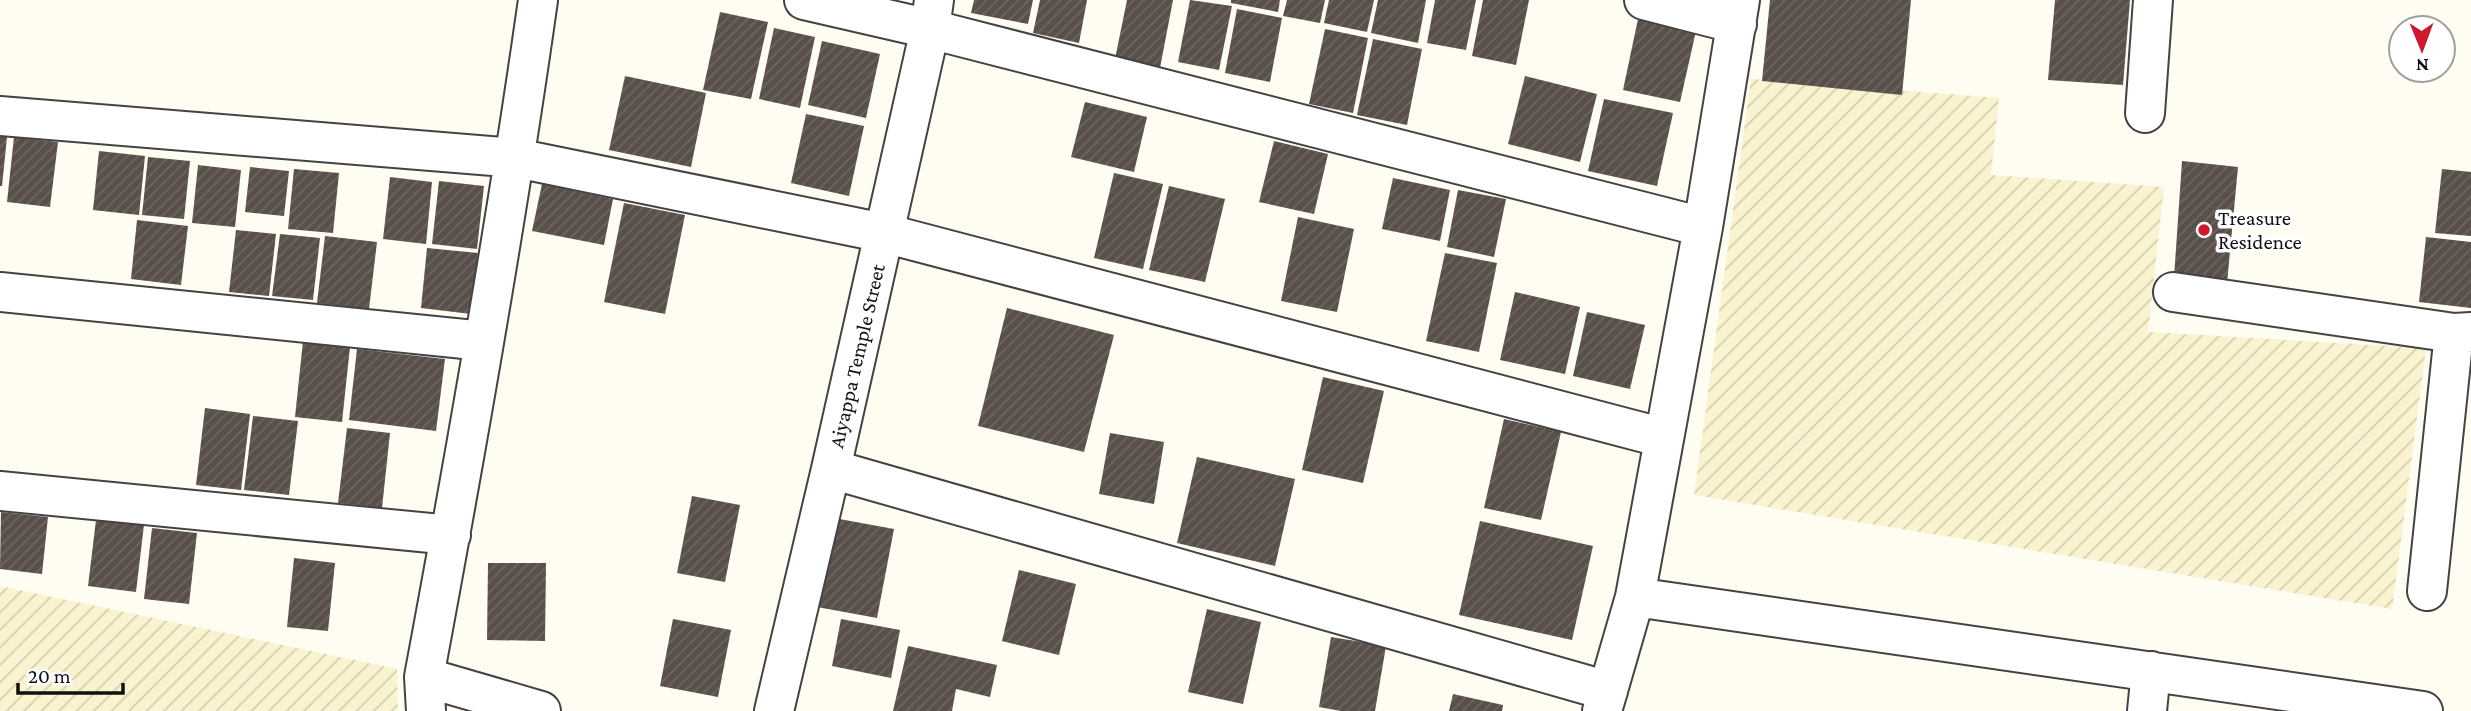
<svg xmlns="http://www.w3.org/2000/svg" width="2471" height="711" viewBox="0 0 2471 711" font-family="'Crimson Pro',serif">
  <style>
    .farmland { fill: url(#farmland-furrows) }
    .building { fill: url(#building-hatch) }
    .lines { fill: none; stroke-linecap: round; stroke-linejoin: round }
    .minor-casing { stroke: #434343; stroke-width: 42 }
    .minor { stroke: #fff; stroke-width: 38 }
    .poi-dot { fill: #d0172b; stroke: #fff; stroke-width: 2.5 }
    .labels { text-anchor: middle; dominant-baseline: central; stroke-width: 7; stroke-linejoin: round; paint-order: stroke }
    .poi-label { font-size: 21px; fill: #101010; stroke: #fff; text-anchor: start }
    .street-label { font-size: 21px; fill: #101010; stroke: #fff }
  </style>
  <defs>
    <pattern id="farmland-furrows" width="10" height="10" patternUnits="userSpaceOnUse" patternTransform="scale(1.75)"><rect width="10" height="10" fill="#f9f3cf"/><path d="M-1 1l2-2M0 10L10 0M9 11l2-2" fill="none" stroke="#d4cfb1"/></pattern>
    <pattern id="building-hatch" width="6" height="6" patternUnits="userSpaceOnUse" patternTransform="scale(1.75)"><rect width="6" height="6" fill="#5a504b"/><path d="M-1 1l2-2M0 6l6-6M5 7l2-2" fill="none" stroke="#6d6561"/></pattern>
  </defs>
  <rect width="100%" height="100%" fill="#fffcf2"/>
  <!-- farmland -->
  <path class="farmland" d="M1751,79L1999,98L1991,175L2164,187L2148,332L2426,348L2392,609L1694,495Z
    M0,586L397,669L398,711H0Z"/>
  <!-- building -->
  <path class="building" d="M974,0H1033L1028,24L971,13Z
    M1040,0H1087L1079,43L1033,33Z
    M1127,0H1173L1160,68L1115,59Z
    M1190,0L1232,6L1219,70L1178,62Z
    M1231,0H1280L1278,12L1231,3Z
    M1287,0H1325L1320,23L1283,16Z
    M1329,0H1374L1367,32L1324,23Z
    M1378,0H1426L1418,43L1371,33Z
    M1435,0H1476L1466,50L1427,43Z
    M1483,0H1529L1516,65L1472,56Z
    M1770,0H1911L1902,95L1762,81Z
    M2055,0H2130L2123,85L2048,80Z
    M1237,9L1282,18L1270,82L1225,73Z
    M720,12L768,22L751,99L703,90Z
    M1638,19L1696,31L1680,102L1623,90Z
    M774,28L815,37L800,108L759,99Z
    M1325,29L1368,38L1353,113L1309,104Z
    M1373,39L1422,49L1407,125L1357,115Z
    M822,41L880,54L866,118L808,105Z
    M625,76L706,93L691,167L609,150Z
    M1525,76L1597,94L1580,162L1508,144Z
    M1604,99L1673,113L1657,186L1588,171Z
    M1085,102L1147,117L1134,172L1071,157Z
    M806,114L864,126L849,196L791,183Z
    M0,137H7L2,186H0Z
    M14,137L58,142L50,207L7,202Z
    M1274,141L1328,154L1314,214L1259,202Z
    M99,151L145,156L139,215L93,210Z
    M148,157L190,161L184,219L142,215Z
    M2182,161L2238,167L2226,294L2173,292Z
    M198,165L241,170L235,227L192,223Z
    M250,167L289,171L284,216L245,212Z
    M294,169L339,173L333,233L288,229Z
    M2442,169L2471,172V236L2435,233Z
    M1114,173L1163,184L1143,269L1094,258Z
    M390,177L432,182L426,244L383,239Z
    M1393,178L1450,190L1440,241L1382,229Z
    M439,181L484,186L477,249L432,244Z
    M542,184L613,199L604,245L532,231Z
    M1169,186L1225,199L1205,282L1149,270Z
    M1458,190L1506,199L1494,257L1447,247Z
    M624,203L685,215L665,314L604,302Z
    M1298,217L1354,229L1337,312L1281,301Z
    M137,220L188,226L181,285L131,279Z
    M236,230L276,234L269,296L229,292Z
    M280,234L320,238L313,300L272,296Z
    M325,236L377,242L369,309L317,303Z
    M2426,237L2471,242V308L2419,302Z
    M427,248L478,253L471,314L421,308Z
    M1445,253L1497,263L1479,352L1426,341Z
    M1515,292L1580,307L1565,374L1500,360Z
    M1007,308L1114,335L1084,452L978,426Z
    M1587,312L1645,325L1630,389L1573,376Z
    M303,341L350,347L342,422L295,417Z
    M357,349L445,359L436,431L349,420Z
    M1323,377L1384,391L1363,483L1302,470Z
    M205,408L250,414L241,490L196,485Z
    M253,416L298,421L289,495L244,490Z
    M1504,419L1561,432L1541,520L1484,508Z
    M347,428L390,433L382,508L338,503Z
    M1110,433L1164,442L1154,504L1099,494Z
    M1197,457L1295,479L1275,566L1177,543Z
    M692,496L740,505L725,582L677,573Z
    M1,512L48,517L42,574L0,569Z
    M834,518L894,529L877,618L817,607Z
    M96,520L144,525L136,592L88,586Z
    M1480,521L1593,546L1572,640L1459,615Z
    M152,528L197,533L189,604L144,599Z
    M294,558L335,563L328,631L287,627Z
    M488,563H546L545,641L487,640Z
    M1019,570L1076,584L1059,655L1002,641Z
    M1207,609L1261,622L1243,704L1188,692Z
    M673,619L731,630L718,697L660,686Z
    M841,619L900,630L891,678L832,666Z
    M1331,637L1386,646L1375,711H1341L1319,707Z
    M908,646L997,665L990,697L956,689L952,711H893Z
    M1453,694L1503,705L1502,711H1449Z"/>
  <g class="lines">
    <defs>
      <path id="minor" d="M804,0L930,29L1703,227
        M1644,0L1737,24
        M2145,113L2153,0
        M0,116L516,158L884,233L1664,438
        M0,292L484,341
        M2173,292L2454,333
        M831,469L1608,691
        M0,491L451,535
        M2427,591L2454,333L2471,332
        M1635,597L2423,711
        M424,677L541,711
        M426,711L424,677C466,452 506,227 538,0
        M774,711L831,469L930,29L934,0
        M1602,711L1635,597L1703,227L1740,0
        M2147,711L2151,671"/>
    </defs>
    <!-- minor casing -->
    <use href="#minor" class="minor-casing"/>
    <!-- minor -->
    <use href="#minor" class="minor"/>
  </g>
  <!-- markers -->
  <circle class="poi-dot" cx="2204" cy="230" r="7"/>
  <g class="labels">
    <!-- poi labels -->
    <g class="poi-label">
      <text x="2218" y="218">Treasure<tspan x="2218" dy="24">Residence</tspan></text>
    </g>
    <!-- street labels -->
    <g class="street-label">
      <text transform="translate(857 356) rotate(-77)">Aiyappa Temple Street</text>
    </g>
  </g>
  <!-- north arrow -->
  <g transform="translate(2422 49) rotate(179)"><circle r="33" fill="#ffffff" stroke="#9f9f9f" stroke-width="2"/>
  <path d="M0-5L12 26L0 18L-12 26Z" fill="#d0172b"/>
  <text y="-10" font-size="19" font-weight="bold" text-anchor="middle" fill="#101010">N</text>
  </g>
  <!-- scale -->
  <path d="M18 683v10h105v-10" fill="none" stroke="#101010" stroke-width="3.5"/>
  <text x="28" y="683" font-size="21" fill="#101010" stroke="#ffffff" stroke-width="5" paint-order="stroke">20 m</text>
</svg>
